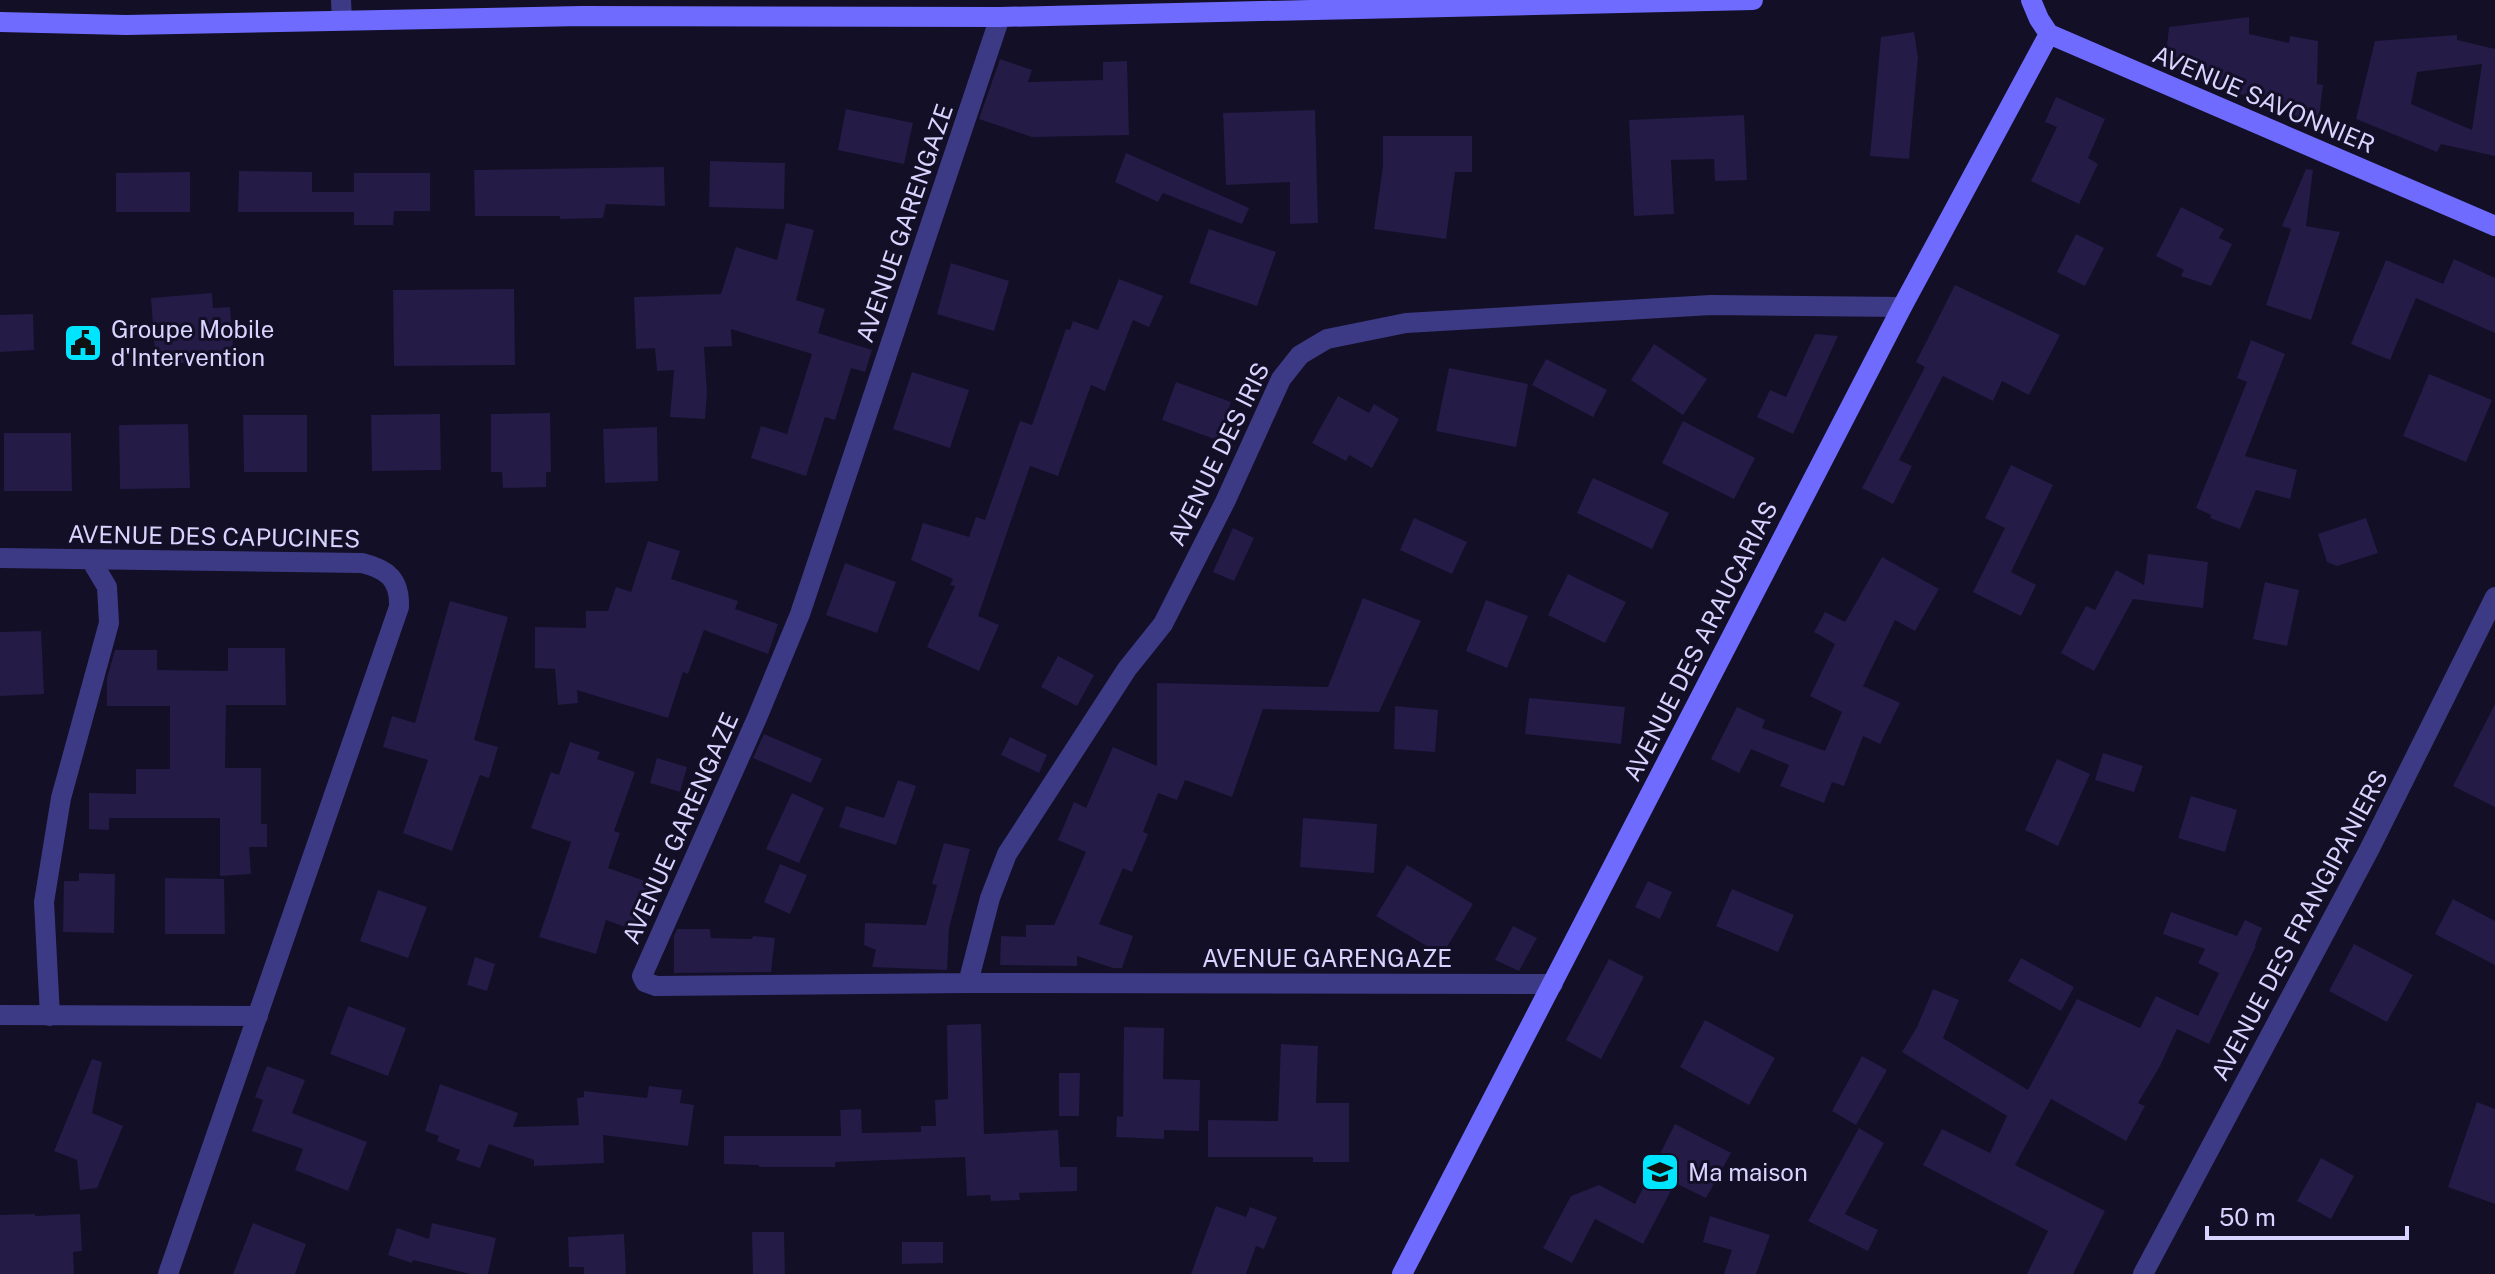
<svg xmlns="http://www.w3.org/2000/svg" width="2495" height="1274" viewBox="0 0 2495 1274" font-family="'Public Sans',sans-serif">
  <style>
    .building { fill: #241b47; fill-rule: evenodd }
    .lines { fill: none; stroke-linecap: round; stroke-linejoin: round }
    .street { stroke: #3d3a85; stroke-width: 20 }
    .secondary { stroke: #6f6bff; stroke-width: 20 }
    .labels { text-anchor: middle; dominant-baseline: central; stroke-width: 6; stroke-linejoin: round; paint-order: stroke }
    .street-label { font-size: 24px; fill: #d9d4ff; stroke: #130f26 }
    .poi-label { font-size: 24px; fill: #d9d4ff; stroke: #130f26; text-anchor: start }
  </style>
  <rect width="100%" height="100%" fill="#130f26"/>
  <!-- building -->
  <path class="building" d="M2249,17V34L2289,43L2290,36L2318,41L2317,84L2323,85L2318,125L2165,64L2169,27Z
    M1914,32L1918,57L1909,159L1870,156L1881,37Z
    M2457,35V40L2495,49V156L2441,144L2437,152L2356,119L2375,41ZM2482,64L2472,130L2411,104L2417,72Z
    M1000,59L1032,70L1028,82L1103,80V62L1127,61L1129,135L1032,137L979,119Z
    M2056,97L2105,119L2088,158L2098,164L2079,204L2031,181L2057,127L2045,122Z
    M846,109L913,123L904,164L838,150Z
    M1315,110L1318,223L1290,224V182L1226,185L1223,113Z
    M1744,115L1747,180L1715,181L1714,159L1671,160L1674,214L1634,216L1629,120Z
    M1383,136H1472V172H1455L1446,239L1374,229L1383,166Z
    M1126,153L1249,208L1242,224L1163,193L1158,202L1115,182Z
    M710,161L785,163L784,209L709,207Z
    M664,167L665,206L606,204L603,218L560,219V216H475L474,170Z
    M2306,169L2313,170L2306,226L2340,232L2311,320L2266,305L2291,229L2282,226Z
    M239,171L312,172V192H354V173H430V211H394L393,225H354V212H238Z
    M190,172V212H116V173Z
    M2181,207L2224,229L2219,238L2232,244L2211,286L2181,276L2184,270L2156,256Z
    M786,223L814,230L796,300L825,309L818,333L872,350L865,372L851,368L835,420L825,417L806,476L751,458L761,426L787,434L812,354L731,329L732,346L704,347L707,393L705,419L670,417L674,370L657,371L655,348L636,349L634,297L721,294L736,247L777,260Z
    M1209,229L1276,252L1257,306L1189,283Z
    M2076,234L2104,248L2085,286L2057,272Z
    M2454,259L2495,278V333L2416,298L2390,360L2351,344L2386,260L2443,284Z
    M951,263L1009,281L994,331L937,314Z
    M1119,279L1163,296L1149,327L1133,320L1105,391L1091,385L1058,476L1030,466L978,616L999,625L979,671L927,647L955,586L950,585L953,579L911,560L923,523L969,537L976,517L985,520L1020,421L1032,425L1066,329L1070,330L1073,321L1098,330Z
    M1955,285L2060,335L2029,395L2002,381L1993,401L1943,376L1899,460L1912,466L1893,504L1862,488L1925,367L1916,362Z
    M514,289L515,365L394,366L393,290Z
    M212,293L213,308L230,307L234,359L156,365L151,298Z
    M33,314L34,350L0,352V315Z
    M1815,334L1838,336L1793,434L1757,417L1770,390L1786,397Z
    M2251,340L2285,354L2245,456L2297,470L2290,499L2256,490L2240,529L2210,518L2211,515L2196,508L2247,382L2237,378Z
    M1654,344L1707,379L1683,415L1631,380Z
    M1546,359L1607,390L1593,417L1532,385Z
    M1449,368L1528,384L1516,447L1436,431Z
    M912,372L969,390L950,448L893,429Z
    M2429,374L2492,400L2466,462L2403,436Z
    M1176,382L1231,402L1217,440L1162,420Z
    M1338,396L1369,413L1374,404L1399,419L1372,468L1349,455L1346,461L1312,443Z
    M550,413L551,472H546V487L503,488L502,472H491V414Z
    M440,414L441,470L372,471L371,415Z
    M243,415H307V472H244Z
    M1683,421L1755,458L1734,499L1662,463Z
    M188,424L190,488L120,489L119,425Z
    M657,427L658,481L605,483L603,429Z
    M4,433H71L72,491H4Z
    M2011,465L2053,485L2011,572L2036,585L2021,616L1973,592L2005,528L1985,518Z
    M1593,478L1669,513L1652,549L1577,513Z
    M1414,518L1467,542L1452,574L1400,550Z
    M2366,518L2378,553L2337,566L2327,562L2318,534Z
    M1233,528L1254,538L1234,581L1213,572Z
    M648,541L680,551L671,579L738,601L735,609L778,624L768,654L704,630L688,674L683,672L668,718L577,690L578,703L558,705L555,669L535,668V627L586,628V611H608L616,587L631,592Z
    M2148,554L2208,562L2203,608L2133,599L2094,671L2061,653L2086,606L2095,610L2116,570L2144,585Z
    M1882,557L1939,589L1915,631L1895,620L1863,686L1900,703L1880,744L1863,736L1844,786L1832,782L1824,803L1780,786L1789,765L1751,749L1739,773L1711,759L1737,707L1765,720L1762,728L1825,751L1842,712L1810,696L1835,644L1814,632L1825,612L1845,622Z
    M845,563L896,582L877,633L826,615Z
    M1568,574L1626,602L1605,643L1548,615Z
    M2265,582L2299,590L2287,646L2253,639Z
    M1363,598L1421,621L1379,712L1263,709L1232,797L1185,780L1177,800L1158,793L1143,832L1148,834L1132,872L1123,868L1099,924L1133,936L1122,968H1113L1077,956V966L1000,965L1001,936L1026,937V925H1054L1086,852L1058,840L1074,802L1086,808L1113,747L1157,766V683L1328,687Z
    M1486,600L1528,616L1507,668L1466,651Z
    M450,601L508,617L474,740L498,747L489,778L480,775L452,851L403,833L428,760L383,747L392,716L415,723Z
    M41,631L44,694L0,696V632Z
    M228,648H285L286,705H226L225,768H261V824H267V847H249L251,874L220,876V818H109V830L89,829V793L136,794V769H170V706H107V678L115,650H157V670L228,671Z
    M1058,656L1094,675L1077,706L1041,687Z
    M1529,698L1625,707L1621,744L1525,734Z
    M2495,704V807L2453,786Z
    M1395,706L1438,710L1435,752L1394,749Z
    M764,734L822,759L811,783L753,758Z
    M1010,737L1047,755L1039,773L1001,755Z
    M570,742L600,752L597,759L635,772L614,831L620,833L608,868L659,886L642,933L606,920L596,954L539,937L571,842L531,828L551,772L559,775Z
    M2103,753L2143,766L2134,792L2095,780Z
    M657,758L687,767L680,792L650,783Z
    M2057,759L2090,774L2058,846L2025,830Z
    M898,780L916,786L896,845L839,827L846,806L884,818Z
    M792,793L824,808L799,863L766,849Z
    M2191,796L2237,810L2225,852L2178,838Z
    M1303,818L1377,824L1374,873L1300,867Z
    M944,843L970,849L949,928L947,970L872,967L876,950L864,945L865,923L926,925L937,885L932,884Z
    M780,864L807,875L790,914L764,902Z
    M1407,865L1473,904L1442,955L1376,916Z
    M79,873L115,874L114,933L63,932L64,881H79Z
    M165,878L224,879L225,934H165Z
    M1648,881L1672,892L1660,919L1635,907Z
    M1732,889L1794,915L1778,952L1716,926Z
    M378,890L427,907L408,958L360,941Z
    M2453,899L2495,921V965L2435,934Z
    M2171,912L2237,936L2245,920L2262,928L2255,945L2256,946L2209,1044L2177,1029L2160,1066L2138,1103L2145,1106L2126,1141L2051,1099L2015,1165L2105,1211L2073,1274H2027L2048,1231L1923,1165L1942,1129L1990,1153L2007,1116L1902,1052L1917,1027L1933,989L1959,1000L1943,1038L2028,1090L2077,999L2140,1028L2156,996L2198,1016L2219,973L2198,963L2205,949L2163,934Z
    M1513,926L1537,938L1519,971L1495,960Z
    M677,929H710L711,938L752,939L753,936L775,938L771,972L674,973V936Z
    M2354,944L2413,975L2387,1022L2329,991Z
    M475,957L495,964L487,991L467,985Z
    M2021,958L2074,987L2061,1011L2008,981Z
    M1609,959L1644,977L1601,1059L1566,1040Z
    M348,1006L406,1028L388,1076L330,1054Z
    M1705,1020L1775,1058L1749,1105L1680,1067Z
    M981,1024L984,1134L1058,1130L1060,1167H1077V1191L1019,1193L1020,1200L991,1201L990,1195L967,1196L965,1157L835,1162V1167H759V1165L724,1164V1136H841L840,1110L861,1109L862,1133L921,1132V1126H936L935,1100L948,1099L947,1025Z
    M1124,1027L1164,1028L1163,1079L1200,1080L1199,1131L1164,1130V1139L1116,1137L1117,1116L1123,1117Z
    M1281,1044L1318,1046L1316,1103H1349V1162H1313V1157H1208V1120L1278,1121Z
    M1862,1056L1887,1070L1856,1125L1832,1111Z
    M92,1059L102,1062L92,1113L123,1126L97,1188L80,1190L77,1160L54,1151Z
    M267,1066L305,1080L292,1113L367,1142L348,1191L295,1170L303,1149L252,1131L263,1100L255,1097Z
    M1059,1073H1080L1079,1116H1059Z
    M440,1084L518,1113L513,1127L579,1125L577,1098L584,1097V1091L647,1098L649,1086L682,1090L680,1103L694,1105L688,1146L603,1135L604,1163L534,1166V1160L489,1144L480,1168L456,1160L460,1150L437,1141L439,1136L425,1131Z
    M2477,1102L2495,1109V1204L2448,1187Z
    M1675,1124L1731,1153L1706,1198L1675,1183L1643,1244L1595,1219L1572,1263L1543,1248L1571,1196L1599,1185L1635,1204Z
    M1859,1128L1884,1143L1845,1214L1878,1230L1868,1251L1808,1221Z
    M2321,1158L2354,1176L2331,1219L2297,1201Z
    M1216,1206L1246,1217L1250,1207L1277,1217L1264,1249L1256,1246L1246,1274H1191Z
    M35,1214V1216L80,1214L82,1251L73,1252L74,1274H0V1215Z
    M1710,1216L1770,1235L1756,1274H1724L1732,1250L1703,1242Z
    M253,1223L306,1244L295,1274H233Z
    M432,1223L496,1238L488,1274H470L413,1260L412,1263L388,1255L397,1228L429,1239Z
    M752,1232H784L785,1274H753Z
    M624,1234L626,1274H584V1267H569L568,1237Z
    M902,1242H943V1263L902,1264Z"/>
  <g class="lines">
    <!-- street -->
    <path class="street" d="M341,0L342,20
      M1000,17L800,614L757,718L642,976L645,982L656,986L968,983L1553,984
      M0,558L362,563C387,569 400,579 399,607L168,1274
      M968,983L990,898L1007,854L1127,669L1163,624L1225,502L1281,379L1300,355L1327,339L1406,323L1711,305L1902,307
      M0,1015L258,1016
      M50,1016L44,902L61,798L109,623L107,587L91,560
      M2143,1274L2369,850L2495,597"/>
    <!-- secondary -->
    <path class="secondary" d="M2031,0L2039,19L2049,34L2495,226
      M0,22L126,25L582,16L1000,17L1753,0
      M1402,1274L1902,307L2049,34"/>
  </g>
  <!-- icons -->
  <defs>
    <symbol id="civic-square" viewBox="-11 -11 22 22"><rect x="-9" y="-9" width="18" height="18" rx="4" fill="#00e5ff" stroke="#130f26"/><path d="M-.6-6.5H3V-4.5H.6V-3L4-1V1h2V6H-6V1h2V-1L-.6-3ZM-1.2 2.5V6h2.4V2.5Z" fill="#111"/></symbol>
    <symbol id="school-square" viewBox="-11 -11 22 22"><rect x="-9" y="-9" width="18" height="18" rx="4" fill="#00e5ff" stroke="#130f26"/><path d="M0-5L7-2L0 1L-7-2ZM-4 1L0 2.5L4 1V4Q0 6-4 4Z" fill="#111"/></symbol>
  </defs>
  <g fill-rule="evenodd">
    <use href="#civic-square" x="61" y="321" width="44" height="44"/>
    <use href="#school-square" x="1638" y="1150" width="44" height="44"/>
  </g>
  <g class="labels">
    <!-- street labels -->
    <g class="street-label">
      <text transform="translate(2264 99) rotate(23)">AVENUE SAVONNIER</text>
      <text transform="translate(904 223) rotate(-71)">AVENUE GARENGAZE</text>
      <text transform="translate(1218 454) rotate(-64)">AVENUE DES IRIS</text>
      <text transform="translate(214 536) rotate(1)">AVENUE DES CAPUCINES</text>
      <text transform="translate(1700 641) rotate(-63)">AVENUE DES ARAUCARIAS</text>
      <text transform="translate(680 828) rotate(-66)">AVENUE GARENGAZE</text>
      <text transform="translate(2299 925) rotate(-62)">AVENUE DES FRANGIPANIERS</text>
      <text x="1327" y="958">AVENUE GARENGAZE</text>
    </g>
    <!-- poi labels -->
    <g class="poi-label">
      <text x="111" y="329">Groupe Mobile<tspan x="111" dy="28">d'Intervention</tspan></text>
      <text x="1688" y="1172">Ma maison</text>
    </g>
  </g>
  <!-- scale -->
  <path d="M2207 1226v12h200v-12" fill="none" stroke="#d9d4ff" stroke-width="4"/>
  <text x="2219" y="1226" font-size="24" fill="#d9d4ff" stroke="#130f26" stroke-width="6" paint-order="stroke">50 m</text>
</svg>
